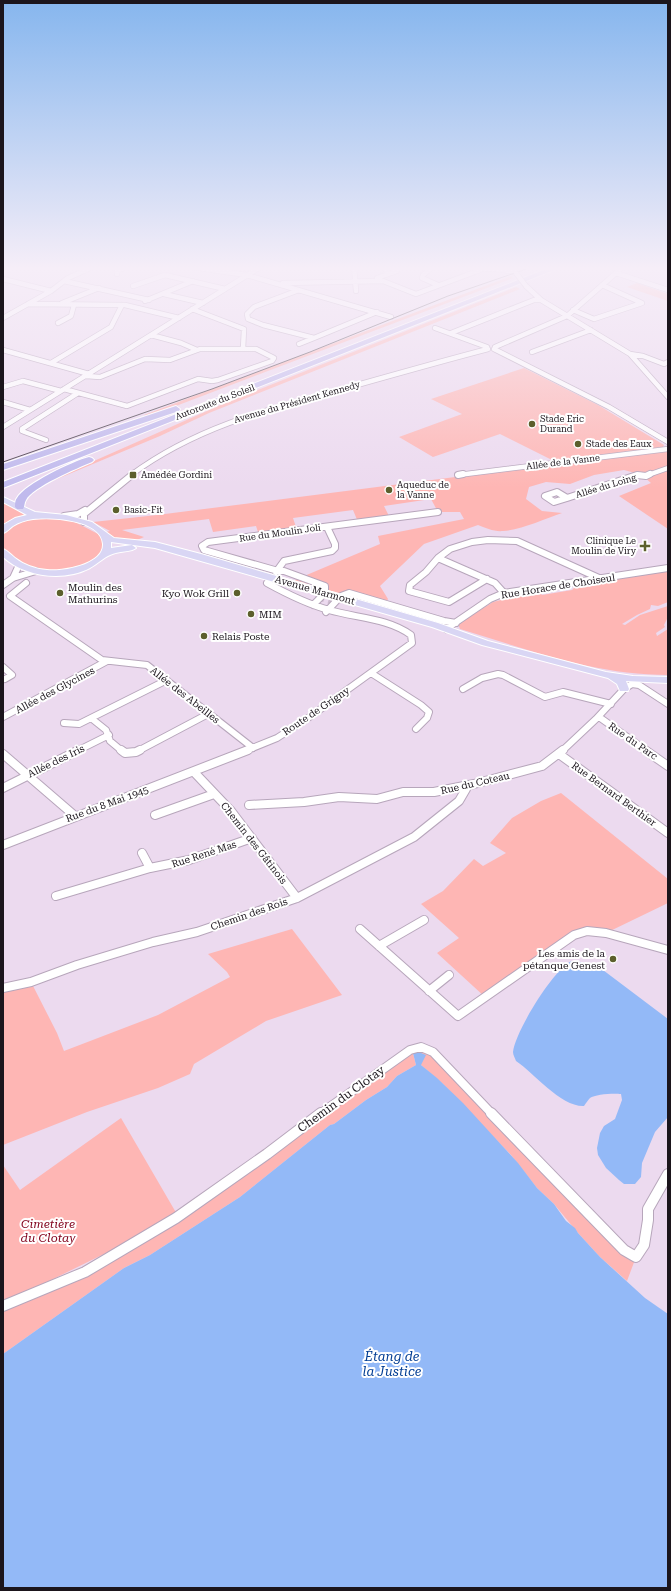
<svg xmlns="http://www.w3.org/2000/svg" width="671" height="1591" viewBox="0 0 671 1591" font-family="'Roboto Serif',serif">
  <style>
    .green { fill: #feb6b4 }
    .water { fill: #93b9f7 }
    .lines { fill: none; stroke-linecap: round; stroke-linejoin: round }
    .primary-tunnel { stroke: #cdbccf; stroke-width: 9; stroke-dasharray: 9 4.5; stroke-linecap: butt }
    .minor-far3-casing { stroke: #b7a6bb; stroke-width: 6 }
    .minor-far2-casing { stroke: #b7a6bb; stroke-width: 8 }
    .minor-far1-casing { stroke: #b7a6bb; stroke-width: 10 }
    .minor-casing { stroke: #b7a6bb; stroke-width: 12 }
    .primary-casing { stroke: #fff; stroke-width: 2 }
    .motorway-casing { stroke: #fff; stroke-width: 2 }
    .minor-far3 { stroke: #fff; stroke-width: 4.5 }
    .minor-far2 { stroke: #fff; stroke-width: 6 }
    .minor-far1 { stroke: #fff; stroke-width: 8 }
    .minor { stroke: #fff; stroke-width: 10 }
    .primary { fill: #d9d6f4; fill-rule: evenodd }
    .motorway { fill: #c0baed; fill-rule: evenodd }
    .tram { stroke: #4c434e; stroke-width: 1 }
    .minor-bridge-casing { stroke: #b7a6bb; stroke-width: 6; stroke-linecap: butt }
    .minor-bridge { stroke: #fff; stroke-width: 4.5 }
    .poi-dot { fill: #5c5f2c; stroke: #fff; stroke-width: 1.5 }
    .labels { text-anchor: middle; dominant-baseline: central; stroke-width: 4; stroke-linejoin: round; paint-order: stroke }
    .far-street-label { font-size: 9px; fill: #1b151c; stroke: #fff }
    .far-poi-label { font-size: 9px; fill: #1b151c; stroke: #fff; text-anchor: start }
    .street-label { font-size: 10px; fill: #1b151c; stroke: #fff }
    .poi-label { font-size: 10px; fill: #1b151c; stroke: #fff; text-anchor: start }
    .near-street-label { font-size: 12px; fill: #1b151c; stroke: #fff }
    .near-park-label { font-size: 12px; font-style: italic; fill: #81001b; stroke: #fff }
    .near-water-label { font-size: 13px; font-style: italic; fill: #023d93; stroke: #fff }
  </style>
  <rect width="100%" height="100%" fill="#ecdaef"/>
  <!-- green -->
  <path class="green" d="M511,276L513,278L147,417L144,415Z
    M637,283L668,294V301L627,287Z
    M516,287L520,289L209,413L160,436L45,484L23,499L51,480L225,403Z
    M524,368L598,405L664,445L663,447L554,461L500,434L433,457L399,437L462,414L431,399Z
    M668,450V529L619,496L651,483L644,477L646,476L624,470L594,475L570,484L546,482L529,487L526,499L542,511L562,513C544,519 521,530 503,531C495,532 485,528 478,525L424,544L380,586L388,599L382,609L290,582L380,544L378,536L464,519L460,512H438L431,499L384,506L390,518L358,522L353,510L293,518L297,530L259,535L256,526L213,532L209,519L122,530L144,537C134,543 114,542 106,532L110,531L93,522L157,515Z
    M3,502L5,503L28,515L3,526Z
    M45,516L69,520L77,523L98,534L105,543C97,579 23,577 5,550C2,545 3,540 3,535C12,520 30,519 45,516Z
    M668,570V602L658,606L651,605L650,609L637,615L622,624L625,625L640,615L668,606V617L664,625L665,627L656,633L657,636L668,629V675C596,675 529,650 460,629L458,624L493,602L538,591L542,595L572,590L575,587Z
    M561,793L668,879V903L606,933L587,931L485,997L437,953L459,938L421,904L443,891L474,859L483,866L506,853L490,843L512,818L541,801Z
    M292,929L342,995L266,1021L194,1064L190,1074L158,1088L87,1112L3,1145V988L31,982L57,1033L64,1051L158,1015L230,977L227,972L208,954Z
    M428,1049L636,1257L627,1281L600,1257L578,1233L554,1204L537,1188L511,1155L443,1084L421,1065L413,1053L416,1065L397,1076L387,1087L366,1100L334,1124L330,1125L240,1197L150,1255L124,1268L3,1354V1306L85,1272L159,1227L43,1284L3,1301V1165L20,1190L121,1118L178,1216L410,1050Z"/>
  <!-- water -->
  <path class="water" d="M572,961L595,964L668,1019V1117L655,1132L642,1163L641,1177L635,1184H624L619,1180L606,1168L598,1155L597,1148L600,1133L604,1126L615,1119L622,1100L621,1094C614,1093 595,1094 590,1098C588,1100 586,1103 584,1106C561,1107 534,1073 516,1061C515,1058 513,1055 513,1052C515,1032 554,968 572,961Z
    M416,1051L426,1055L421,1065L437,1078L463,1103L518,1163L537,1188L554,1204L566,1221L575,1228L578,1233L600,1257L645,1298L668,1314V1588H3V1354L124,1268L150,1255L240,1197L330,1125L334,1124L366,1100L387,1087L397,1076L416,1065L413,1053Z"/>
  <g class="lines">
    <!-- primary-tunnel -->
    <path class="primary-tunnel" d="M316,595L341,603"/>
    <defs>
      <path id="minor-far3" d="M184,266L247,275L391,317
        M354,266L356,291
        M434,266L423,275L422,278L438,285
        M470,266C485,271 501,267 516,273
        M516,270L529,266
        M616,273L668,290
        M117,274V271L129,266
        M377,278L397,271L386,266L387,274
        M3,279L51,291
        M64,281L149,300
        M283,283L383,281L416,294L480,270
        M133,286L165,275L225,289
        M526,286L541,300L630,354L668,397
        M299,290L254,307L247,314L248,319L263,325L314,338L377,312
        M164,294L203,303
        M145,301L193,281
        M62,303L99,288
        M28,304L125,305L179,318
        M192,309L244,329L243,349
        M573,310L594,319L642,303L602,285
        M3,318L51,291L68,278L95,266
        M58,323L71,316L74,305
        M435,328L487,347
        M451,333L534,300H541
        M151,335L181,343L197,350
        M299,344L314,338
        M495,347L567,316L624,266
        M494,349L609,407L668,442
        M3,350L89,374
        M532,352L591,330
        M630,354L643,356L664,364L668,362
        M51,363L111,327L122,305
        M3,387L23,381L61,391
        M64,389L127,406L198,379L212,381L218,380L272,361L274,358L256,349H200L170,360L145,359L100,377L86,376
        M3,402L30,410
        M3,427L262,266
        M46,440L22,431V429L78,393
        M131,475C197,426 272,408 350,387C396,374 442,361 488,349
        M458,475L668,449
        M636,475H641
        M648,475L668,468"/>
      <path id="minor-far2" d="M458,475L463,474
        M557,492L567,498L554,502L545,496Z
        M567,498L637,475L646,476L650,474
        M64,516L78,514L85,510
        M84,522V514L133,474
        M438,558L495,583L504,593
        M276,572L284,561L332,551L335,548V544L327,527
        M13,578L19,565
        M487,579L449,602L409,591L410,585L426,572L438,558L450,549L472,542L488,540L517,541L601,579
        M26,583L10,596L102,660L147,665L253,748
        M3,585L13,578L36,571
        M313,605L325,593V586L284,571H278L204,550L202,546L208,542L438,512
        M326,612L341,596L349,593L444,621L456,623
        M446,629L490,599L504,593L668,568
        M3,667L12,675L5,679
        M371,673L421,705L429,712L427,718L416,729
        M463,689L482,678L498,674L503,675L545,697L563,692L611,704
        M3,717L107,661
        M599,717L647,751
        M64,723L79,724L91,718
        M77,751L109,735
        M122,751L110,741L106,730L91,718L167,680
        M138,751L208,714
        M245,751L277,738L311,716L412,643L411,635C388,618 356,618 329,610C307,604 287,594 267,583
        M562,751L596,719L624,689L632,684L639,685L668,704"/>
      <path id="minor-far1" d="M121,750L125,753L136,752L140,750
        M645,750L668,766
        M3,754L75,816
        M559,754L668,833
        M194,772L231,811L297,898
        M3,788L79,750
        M249,805L304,802L339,797L377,799L403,792H434L474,784L542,766L563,750
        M155,815L214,794
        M3,845L248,750
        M142,853L150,868L189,860L252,838
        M56,896L150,868
        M360,929L458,1016L574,935L587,931L606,933L668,950
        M379,946L424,920
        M3,988L31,982L77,965L153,942L197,932L297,898L414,837L459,801L466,789L465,786
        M429,991L449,975
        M320,1114L410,1050L421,1047L433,1052L492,1114"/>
      <path id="minor" d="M491,1113L624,1250L636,1257L644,1245L648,1220V1209L668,1174
        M3,1306L85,1272L176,1218L267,1154L321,1113"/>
      <path id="primary" d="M3,497L35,512L66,515L92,522L114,538L155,542L201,554L438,623L488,641L606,672L633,676L668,677V683L626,681L629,689L628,691H620L617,684L608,678L482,645L432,627L155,548L111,542V548L132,545L136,548C132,552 118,551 110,555C103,558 97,564 90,568C63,582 25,577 3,557V549C8,551 11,555 15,558C24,565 35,569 47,570C61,572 104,565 103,544C101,519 51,517 33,519C26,520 19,522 13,526C10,528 7,532 3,533V525L15,518L27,515L3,502Z"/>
      <path id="motorway" d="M554,266H564L3,488V482Z
        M176,406L180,409L179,411L3,470V464Z
        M89,457L92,458L94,460L92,462C78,468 32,487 26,500C24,503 25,506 23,509H17L15,507C15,504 15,500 17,498C25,484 73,461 89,457Z"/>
    </defs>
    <!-- minor-far3 casing -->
    <use href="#minor-far3" class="minor-far3-casing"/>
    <!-- minor-far2 casing -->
    <use href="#minor-far2" class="minor-far2-casing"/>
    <!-- minor-far1 casing -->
    <use href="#minor-far1" class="minor-far1-casing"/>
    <!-- minor casing -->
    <use href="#minor" class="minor-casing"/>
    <!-- primary casing -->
    <use href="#primary" class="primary-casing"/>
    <!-- motorway casing -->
    <use href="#motorway" class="motorway-casing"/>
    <!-- minor-far3 -->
    <use href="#minor-far3" class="minor-far3"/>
    <!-- minor-far2 -->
    <use href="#minor-far2" class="minor-far2"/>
    <!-- minor-far1 -->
    <use href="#minor-far1" class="minor-far1"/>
    <!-- minor -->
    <use href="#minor" class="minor"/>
    <!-- primary -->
    <use href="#primary" class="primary"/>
    <!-- motorway -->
    <use href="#motorway" class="motorway"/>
    <!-- tram -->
    <path class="tram" d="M3,462L212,389L310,352L448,296L535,266"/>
    <defs>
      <path id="minor-bridge" d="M516,273L526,286"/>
    </defs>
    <!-- minor-bridge casing -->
    <use href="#minor-bridge" class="minor-bridge-casing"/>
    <!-- minor-bridge -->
    <use href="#minor-bridge" class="minor-bridge"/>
  </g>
  <!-- sky -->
  <linearGradient id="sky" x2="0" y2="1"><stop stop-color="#86b6ee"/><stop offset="0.55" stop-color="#f6eef8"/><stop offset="1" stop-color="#f6eef8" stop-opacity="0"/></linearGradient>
  <rect width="671" height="488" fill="url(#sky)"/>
  <!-- markers -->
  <g class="poi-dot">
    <circle cx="532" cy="424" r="4"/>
    <circle cx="578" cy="444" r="4"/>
    <rect x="129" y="471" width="8" height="8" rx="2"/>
    <circle cx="389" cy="490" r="4"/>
    <circle cx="116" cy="510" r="4"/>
    <path d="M643 540h4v4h4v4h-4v4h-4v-4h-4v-4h4z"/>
    <circle cx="60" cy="593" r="4"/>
    <circle cx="237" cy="593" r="4"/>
    <circle cx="251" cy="614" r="4"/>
    <circle cx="204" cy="636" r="4"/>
    <circle cx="613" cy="959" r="4"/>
  </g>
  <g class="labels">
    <!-- far-street labels -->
    <g class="far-street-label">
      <text transform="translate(215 402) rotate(-21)">Autoroute du Soleil</text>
      <text transform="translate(297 402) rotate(-16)">Avenue du Président Kennedy</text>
      <text transform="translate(563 462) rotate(-7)">Allée de la Vanne</text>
      <text transform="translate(606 486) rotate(-17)">Allée du Loing</text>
      <text transform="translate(280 533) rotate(-8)">Rue du Moulin Joli</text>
    </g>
    <!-- far-poi labels -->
    <g class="far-poi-label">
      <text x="540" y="419">Stade Eric<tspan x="540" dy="10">Durand</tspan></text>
      <text x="586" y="444">Stade des Eaux</text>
      <text x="141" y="475">Amédée Gordini</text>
      <text x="397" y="485">Aqueduc de<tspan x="397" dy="10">la Vanne</tspan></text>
      <text x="124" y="510">Basic-Fit</text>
      <text x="636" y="541" text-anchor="end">Clinique Le<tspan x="636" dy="10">Moulin de Viry</tspan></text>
    </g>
    <!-- street labels -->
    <g class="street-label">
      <text transform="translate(558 586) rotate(-9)">Rue Horace de Choiseul</text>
      <text transform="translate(315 590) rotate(16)">Avenue Marmont</text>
      <text transform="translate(55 690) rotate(-28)">Allée des Glycines</text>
      <text transform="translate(185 695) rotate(38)">Allée des Abeilles</text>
      <text transform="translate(316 711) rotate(-34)">Route de Grigny</text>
      <text transform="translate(633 741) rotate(35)">Rue du Parc</text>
      <text transform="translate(56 761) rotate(-26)">Allée des Iris</text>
      <text transform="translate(475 783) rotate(-13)">Rue du Coteau</text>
      <text transform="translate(614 794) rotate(36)">Rue Bernard Berthier</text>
      <text transform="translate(107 804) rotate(-20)">Rue du 8 Mai 1945</text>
      <text transform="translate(254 843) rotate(52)">Chemin des Gâtinois</text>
      <text transform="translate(204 854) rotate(-18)">Rue René Mas</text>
      <text transform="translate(249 914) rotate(-19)">Chemin des Rois</text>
    </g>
    <!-- poi labels -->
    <g class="poi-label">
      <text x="68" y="587">Moulin des<tspan x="68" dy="12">Mathurins</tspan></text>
      <text x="229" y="593" text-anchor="end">Kyo Wok Grill</text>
      <text x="259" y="614">MIM</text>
      <text x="212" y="636">Relais Poste</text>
      <text x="605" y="953" text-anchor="end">Les amis de la<tspan x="605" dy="12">pétanque Genest</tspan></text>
    </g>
    <!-- near-street labels -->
    <g class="near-street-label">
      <text transform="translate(341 1099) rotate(-36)">Chemin du Clotay</text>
    </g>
    <!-- near-park labels -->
    <g class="near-park-label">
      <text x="48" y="1224">Cimetière<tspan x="48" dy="14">du Clotay</tspan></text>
    </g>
    <!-- near-water labels -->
    <g class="near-water-label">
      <text x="392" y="1356">Étang de<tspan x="392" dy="15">la Justice</tspan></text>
    </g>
  </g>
  <!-- border -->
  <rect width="671" height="1591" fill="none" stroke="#1b151c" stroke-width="8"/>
</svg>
